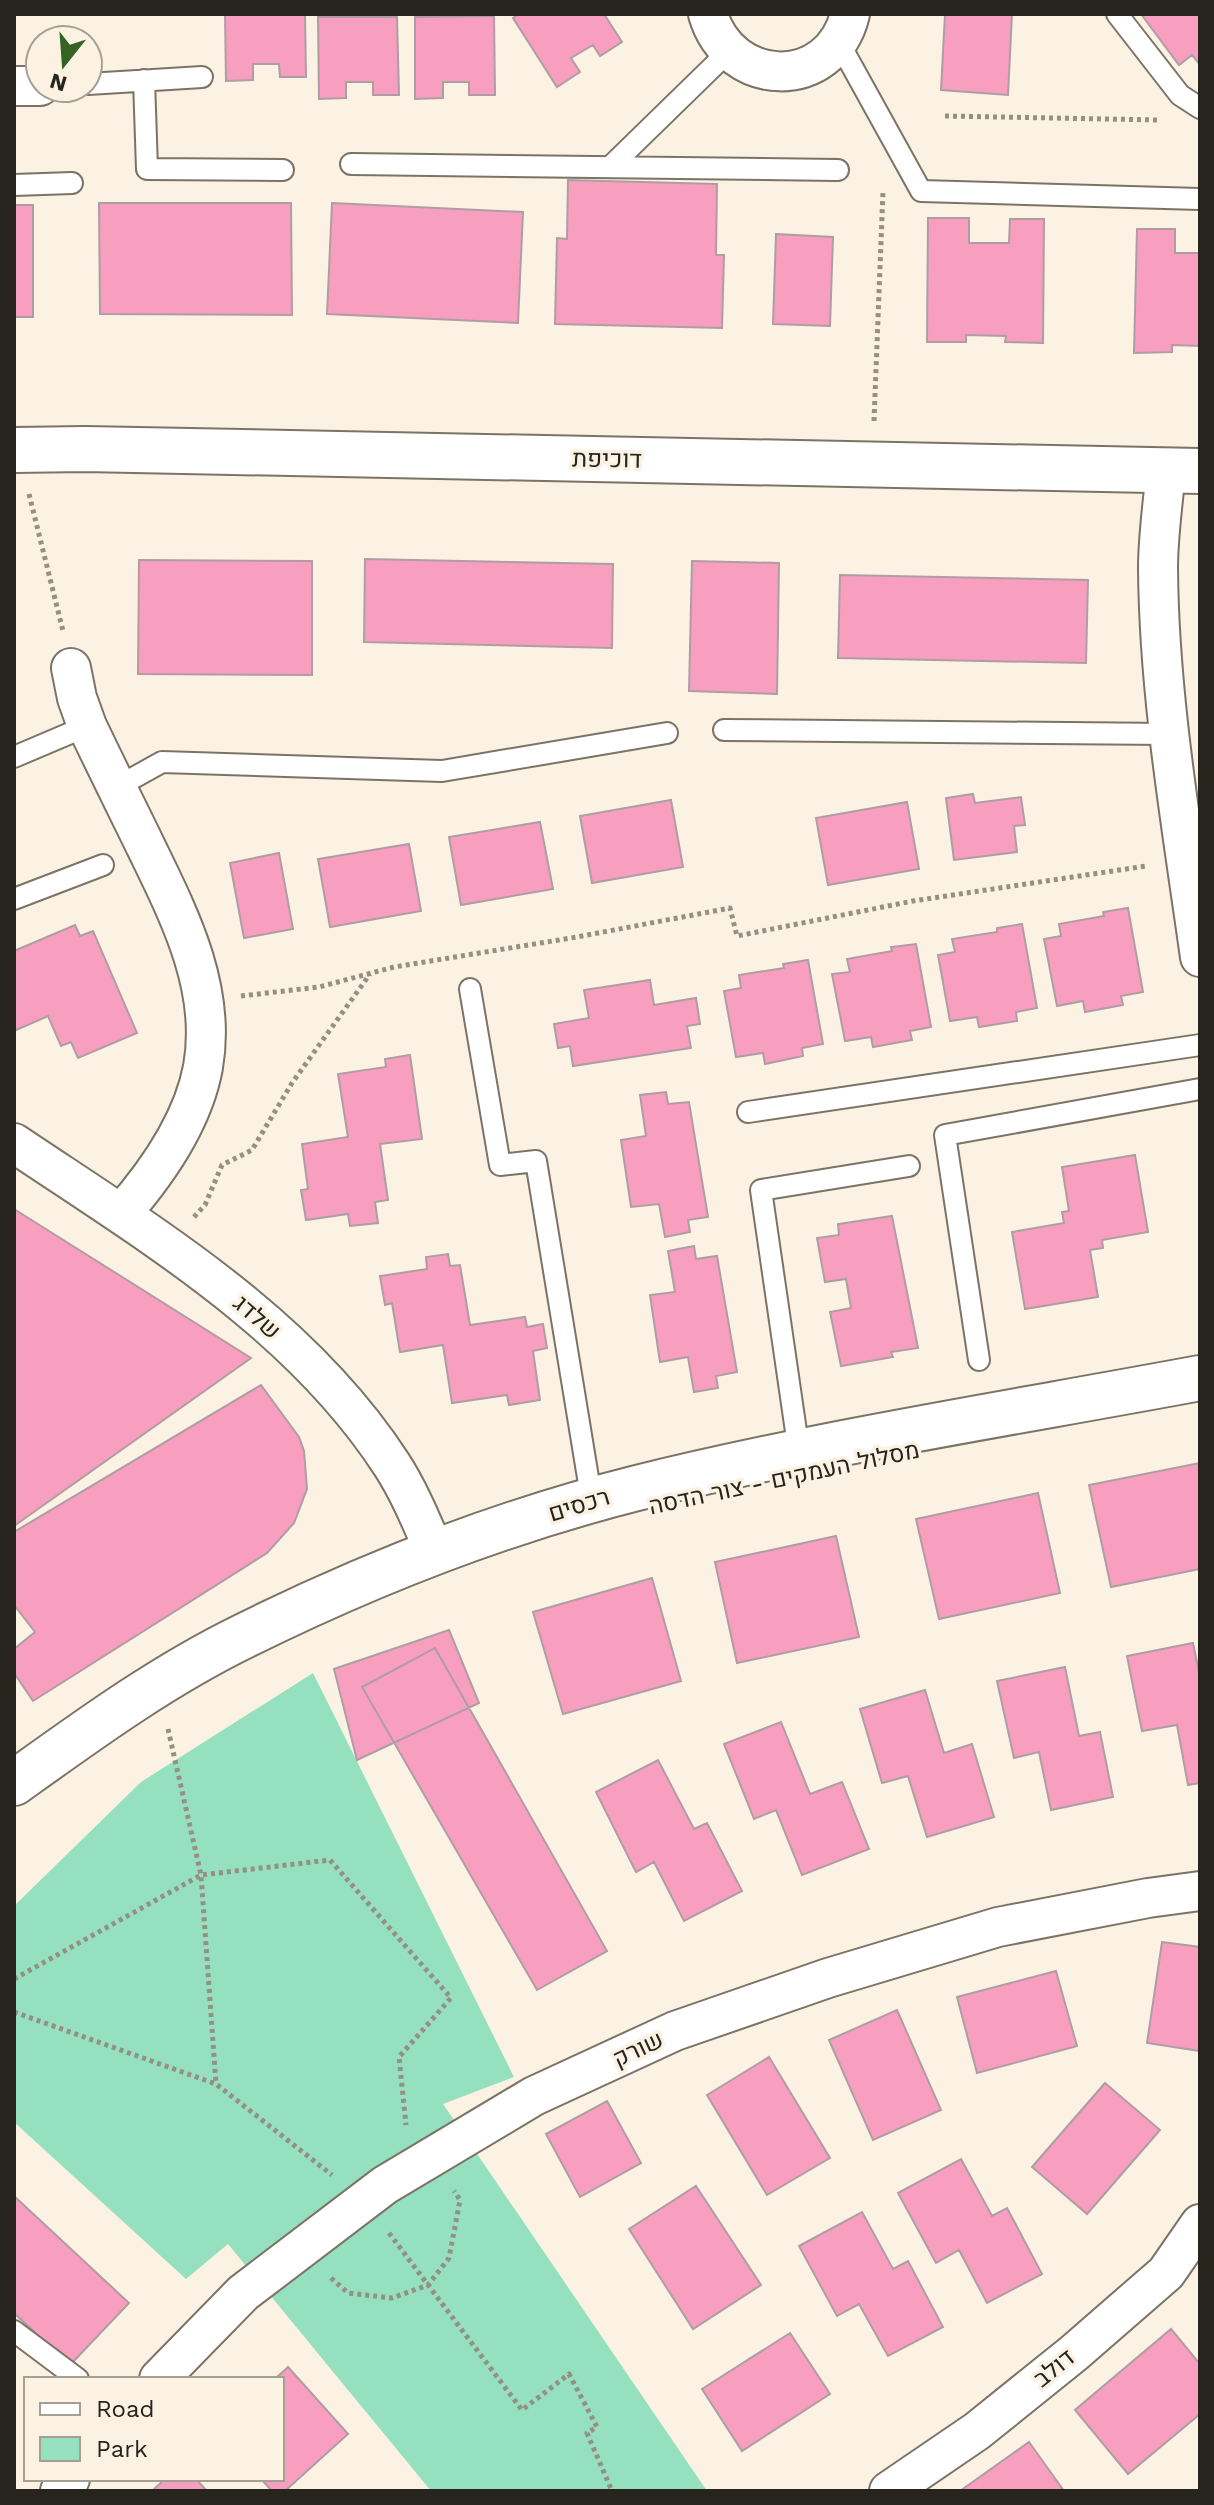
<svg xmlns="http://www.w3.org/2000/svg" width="1214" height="2505" viewBox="0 0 1214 2505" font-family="'Work Sans',Heebo,sans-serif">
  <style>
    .green { fill: #95e1bf }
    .building { fill: #f89fc0; stroke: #af9da3; stroke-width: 2 }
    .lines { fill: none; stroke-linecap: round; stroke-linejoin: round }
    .lane-casing { stroke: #7b7366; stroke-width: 24 }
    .street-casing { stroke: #7b7366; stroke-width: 42 }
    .secondary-casing { stroke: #7b7366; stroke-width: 48 }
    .path { stroke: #958f84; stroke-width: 5; stroke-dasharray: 4 4; stroke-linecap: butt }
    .lane { stroke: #fff; stroke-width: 20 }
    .street { stroke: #fff; stroke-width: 38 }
    .secondary { stroke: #fff; stroke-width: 44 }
    .labels { text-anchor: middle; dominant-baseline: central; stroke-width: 7; stroke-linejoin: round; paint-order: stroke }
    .street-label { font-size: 24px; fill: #27241e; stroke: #fbf2e3 }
  </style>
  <rect width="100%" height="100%" fill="#fbf2e3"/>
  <!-- green -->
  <path class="green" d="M313,1673L514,2077L443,2104L707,2491H431L228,2244L186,2279L14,2122V1906L141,1782Z"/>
  <!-- building -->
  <path class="building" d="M225,14H305L306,77H280L279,64H253V80L226,81Z
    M519,14H604L622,42L600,56L593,45L571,58L580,72L557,87L513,18Z
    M945,14H1012L1008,95L941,90Z
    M1141,14H1200V65L1192,55L1179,65Z
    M494,16L495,95H469V82H443V98L415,99V17Z
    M318,17H397L399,95H373V82H346V98L319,99Z
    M568,180L717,184L716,255H724L722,328L555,324L557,238L567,239Z
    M99,203H291L292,315L100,314Z
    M332,203L523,212L518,323L327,314Z
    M14,205H33V317H14Z
    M928,218H969V243H1009L1010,219H1044L1043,343L1005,342L1006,336L966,335V342H927Z
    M1137,229H1175V253H1200V346L1172,345V352L1134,353Z
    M776,234L833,237L830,326L773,324Z
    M365,559L613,564L612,648L364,642Z
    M139,560L312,561V675L138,674Z
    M692,561L779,563L777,694L689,691Z
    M840,575L1088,580L1086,663L838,658Z
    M973,794L975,803L1021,797L1025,825L1014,826L1017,852L954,860L946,798Z
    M671,800L683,867L592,883L580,816Z
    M907,802L919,869L828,885L816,818Z
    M540,822L553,889L461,905L449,837Z
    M409,844L421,911L330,927L318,859Z
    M279,853L293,929L244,938L230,863Z
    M1128,908L1143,992L1121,996L1123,1005L1085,1012L1083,1001L1057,1006L1044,939L1061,936L1059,924L1104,916L1103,912Z
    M1022,924L1037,1008L1016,1012L1017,1021L979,1027L977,1017L950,1021L938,955L955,952L952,939L997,932V928Z
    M75,925L80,936L93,931L137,1033L78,1058L71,1042L61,1046L48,1016L14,1031V951Z
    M916,944L931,1027L910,1031L912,1040L873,1047L871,1037L845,1041L832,974L850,972L847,959L892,951L891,947Z
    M808,960L823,1044L802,1048L803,1056L765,1064L763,1053L736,1057L724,991L741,988L739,975L784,968L783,964Z
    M650,980L654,1005L696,998L700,1024L687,1026L691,1048L573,1066L570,1046L558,1048L554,1024L589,1018L584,990Z
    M410,1055L422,1139L380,1144L388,1200L375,1202L378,1223L350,1226L348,1214L306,1220L301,1190L308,1189L302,1144L348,1137L338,1074L386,1067L385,1059Z
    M666,1092L668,1104L689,1102L708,1217L688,1220L690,1232L665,1237L659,1204L631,1207L621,1140L646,1136L640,1095Z
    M1135,1155L1148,1232L1102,1240L1103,1248L1090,1250L1098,1297L1025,1309L1012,1232L1064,1223L1062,1212L1069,1211L1062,1167Z
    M14,1209L251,1358L14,1526Z
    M892,1216L918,1348L891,1352L893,1357L841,1366L830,1312L851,1308L846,1279L825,1282L817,1238L839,1235L838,1224Z
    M694,1246L696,1259L717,1256L737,1372L716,1376L718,1388L694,1392L688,1357L660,1362L650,1295L675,1292L668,1251Z
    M448,1254L450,1266L460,1265L470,1325L525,1317L527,1327L543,1324L547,1348L533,1351L540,1400L509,1405L507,1395L452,1403L443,1345L400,1352L392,1303L385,1305L380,1276L427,1269L426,1257Z
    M261,1385L299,1437L304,1451L307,1489L294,1523L267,1553L33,1701L14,1673V1649L35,1632L14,1605V1532Z
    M1200,1463V1569L1111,1587L1089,1485Z
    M1038,1493L1060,1593L939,1619L916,1519Z
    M836,1536L859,1637L737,1663L715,1562Z
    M652,1578L681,1681L563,1714L533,1612Z
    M449,1630L479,1703L357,1760L334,1669Z
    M1193,1643L1200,1677V1783L1188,1785L1177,1725L1142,1731L1127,1656Z
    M435,1648L607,1951L537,1990L362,1687Z
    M1065,1667L1079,1736L1100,1732L1113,1797L1051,1810L1039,1752L1014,1758L997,1681Z
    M925,1690L944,1753L972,1744L994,1817L927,1837L908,1776L882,1783L860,1709Z
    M781,1722L810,1794L842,1782L869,1849L802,1875L776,1810L754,1819L724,1744Z
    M658,1760L694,1829L707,1823L742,1891L684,1921L654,1862L636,1872L596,1792Z
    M1162,1942L1200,1947V2051L1147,2043Z
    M1056,1971L1077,2046L977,2073L957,1997Z
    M897,2010L941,2110L873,2140L829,2040Z
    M769,2057L830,2158L767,2195L707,2095Z
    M1105,2083L1160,2130L1087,2214L1032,2167Z
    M607,2101L641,2163L580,2197L546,2134Z
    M961,2159L992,2216L1007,2208L1042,2274L987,2303L959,2250L936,2263L898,2193Z
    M696,2186L761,2285L693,2329L629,2229Z
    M14,2196L129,2303L70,2365L14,2313Z
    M862,2212L893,2269L908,2261L943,2327L888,2356L859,2304L837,2316L799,2246Z
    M1171,2329L1200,2364V2414L1128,2474L1075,2410Z
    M790,2333L830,2394L742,2451L702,2389Z
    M288,2367L348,2434L285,2491H272L261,2479H282V2379H275Z
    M1029,2442L1064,2491H960Z
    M165,2479H196L207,2491H152Z"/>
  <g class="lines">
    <defs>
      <path id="lane" d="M1117,14L1180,95L1200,108
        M838,41L921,191L1200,199
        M144,80L147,169L283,170
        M88,84L202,77
        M351,164L838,170
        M610,167L729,51
        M14,185L72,183
        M724,730L1169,734
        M14,757L87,726
        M117,787L162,762L442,771L667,733
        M14,899L103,865
        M470,989L500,1165L536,1161L592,1502
        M748,1112L1200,1045
        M979,1360L945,1135L1200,1089
        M799,1452L761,1190L909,1166
        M14,2331L78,2379"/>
      <path id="street" d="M708,14C730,89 831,92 850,14
        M14,86H40
        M1166,470C1163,502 1158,536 1158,568C1159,698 1182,828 1200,957
        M71,668L77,698L87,726C106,766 126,806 146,847C179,915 217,988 203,1067C193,1122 157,1173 121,1214
        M14,1143C151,1235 300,1323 392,1465C410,1493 422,1523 435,1553
        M159,2379L243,2293L385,2185L534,2096L675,2031L828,1978L998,1927L1148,1898L1200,1891
        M60,2491L70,2479
        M889,2491L977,2431L1074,2353L1166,2273L1200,2224"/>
      <path id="secondary" d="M14,450L85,449L1200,471
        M14,1783C88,1730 162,1676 244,1636C369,1574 502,1522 637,1488C823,1442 1012,1413 1200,1378"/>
    </defs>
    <!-- lane casing -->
    <use href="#lane" class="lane-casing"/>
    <!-- street casing -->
    <use href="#street" class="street-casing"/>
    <!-- secondary casing -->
    <use href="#secondary" class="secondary-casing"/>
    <!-- path -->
    <path class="path" d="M945,116L1159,120
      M874,421L883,191
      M29,494L63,631
      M241,996L319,987L394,967L577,937L730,908L737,936L913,901L1146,866
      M194,1217L205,1205L222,1165L252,1150L292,1083L370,974
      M168,1729L201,1875L216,2084
      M14,1979L201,1875L330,1860L451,1998L399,2057L406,2125
      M14,2012L216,2084L332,2175
      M389,2233L522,2410L569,2374L597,2427L587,2433L612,2491
      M331,2278L348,2293L392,2298L428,2285L449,2258L460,2200L454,2191"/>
    <!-- lane -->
    <use href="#lane" class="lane"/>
    <!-- street -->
    <use href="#street" class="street"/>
    <!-- secondary -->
    <use href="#secondary" class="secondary"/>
  </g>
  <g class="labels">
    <!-- street labels -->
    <g class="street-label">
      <text transform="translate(607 459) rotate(1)">דוכיפת</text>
      <text transform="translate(257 1317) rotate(41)">שלדג</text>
      <text transform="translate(784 1478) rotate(-12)">מסלול העמקים - צור הדסה</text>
      <text transform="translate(579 1505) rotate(-17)">רכסים</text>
      <text transform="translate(638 2049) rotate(-25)">שורק</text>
      <text transform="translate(1054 2368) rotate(-39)">דולב</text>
    </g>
  </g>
  <!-- border -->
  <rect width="1214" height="2505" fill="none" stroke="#27241e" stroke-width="32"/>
  <!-- legend -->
  <rect x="24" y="2377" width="260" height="104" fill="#fbf2e3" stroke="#a6a094" stroke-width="2"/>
  <rect x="40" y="2403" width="40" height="12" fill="#ffffff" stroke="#a6a094" stroke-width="2"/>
  <text x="96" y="2417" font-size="24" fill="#27241e">Road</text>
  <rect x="40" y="2437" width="40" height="24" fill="#95e1bf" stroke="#a6a094" stroke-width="2"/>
  <text x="96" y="2457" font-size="24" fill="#27241e">Park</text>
  <!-- north arrow -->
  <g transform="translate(64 64) rotate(197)"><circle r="38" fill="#fbf2e3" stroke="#a6a094" stroke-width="2"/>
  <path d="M0-6L14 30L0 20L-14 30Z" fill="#346323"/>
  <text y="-12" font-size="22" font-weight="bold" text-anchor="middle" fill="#27241e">N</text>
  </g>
</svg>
